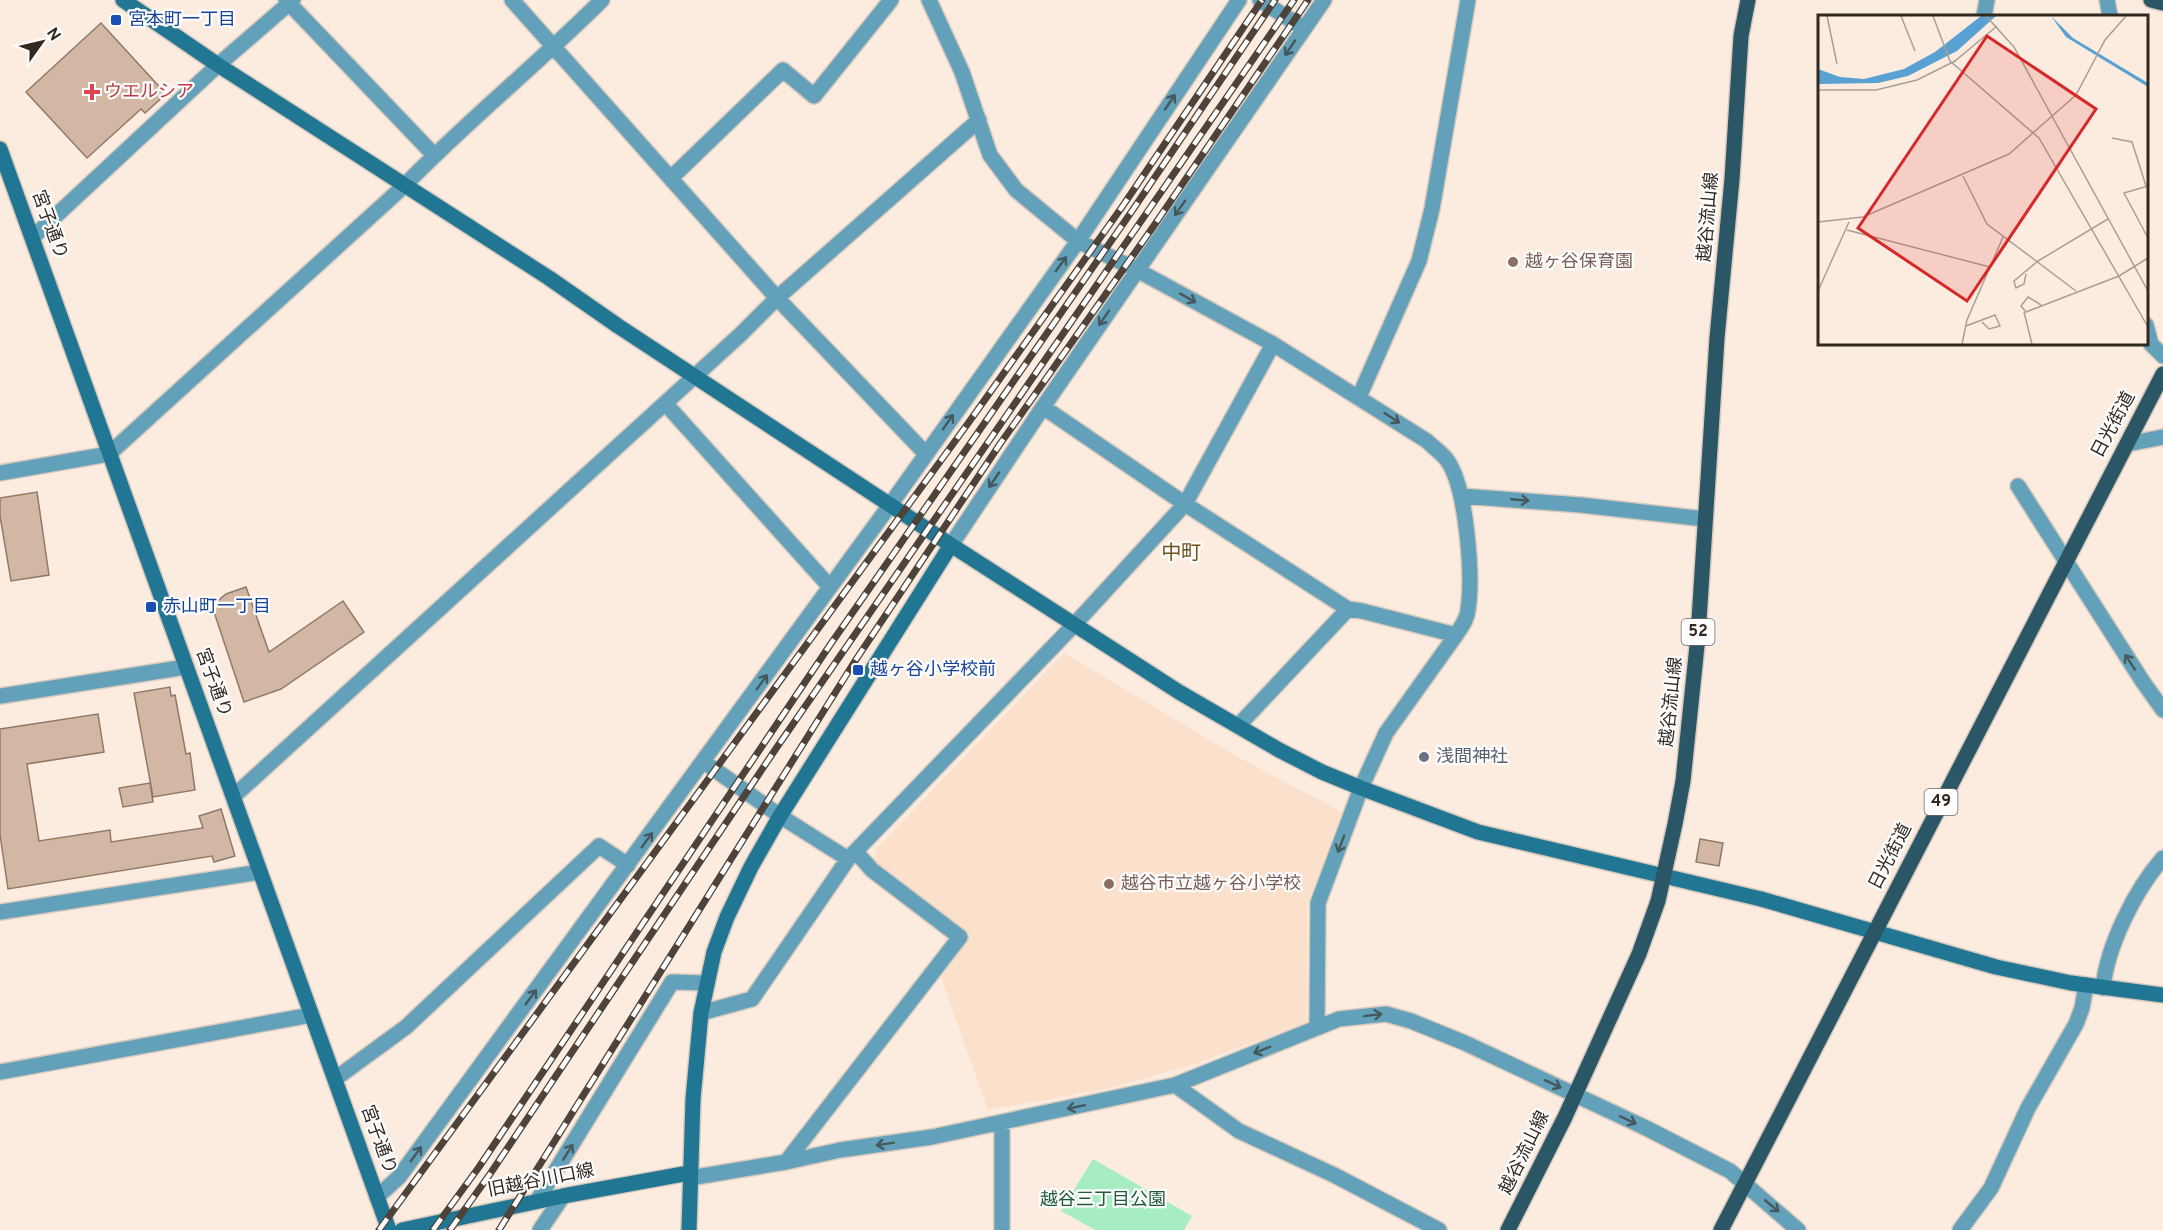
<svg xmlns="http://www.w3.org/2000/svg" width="2163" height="1230" viewBox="0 0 2163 1230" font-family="Overpass,'Noto Sans JP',sans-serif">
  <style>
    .built { fill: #fbe1cc }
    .green { fill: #a6eec1 }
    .building { fill: #d2b8a4; stroke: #907966; stroke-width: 1.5 }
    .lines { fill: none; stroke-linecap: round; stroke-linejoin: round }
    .street-casing { stroke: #d7c9bd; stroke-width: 18 }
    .secondary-casing { stroke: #d7c9bd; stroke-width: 18 }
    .primary-casing { stroke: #d7c9bd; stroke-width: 18 }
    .street { stroke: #62a1b9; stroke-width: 15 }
    .secondary { stroke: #217793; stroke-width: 15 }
    .primary { stroke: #2a5666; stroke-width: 15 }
    .rail-casing { stroke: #4d433a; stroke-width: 7 }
    .rail { stroke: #fdfdfd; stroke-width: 4.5; stroke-dasharray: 14; stroke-linecap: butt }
    .oneway { stroke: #45585d }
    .transit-dot { fill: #1a4fb4; stroke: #fdfdfd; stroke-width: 2 }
    .health-dot { fill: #e0444e; stroke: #fdfdfd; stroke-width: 2 }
    .education-dot { fill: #8d6e63; stroke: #fdfdfd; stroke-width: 2 }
    .worship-dot { fill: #6b7280; stroke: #fdfdfd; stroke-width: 2 }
    .labels { text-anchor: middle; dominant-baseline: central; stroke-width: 4.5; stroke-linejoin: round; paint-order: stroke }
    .shield { fill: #fdfdfd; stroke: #6e6862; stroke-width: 1.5 }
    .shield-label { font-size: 16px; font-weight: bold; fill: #312820 }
    .transit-label { font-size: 18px; fill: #164399; stroke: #fdfdfd; text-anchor: start }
    .health-label { font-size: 18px; fill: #be3a42; stroke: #fdfdfd; text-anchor: start }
    .street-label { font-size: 18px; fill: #312820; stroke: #fdfdfd }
    .education-label { font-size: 18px; fill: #785e54; stroke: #fdfdfd; text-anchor: start }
    .worship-label { font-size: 18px; fill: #5b616d; stroke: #fdfdfd; text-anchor: start }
    .park-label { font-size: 18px; fill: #1f593a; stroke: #fdfdfd }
    .neighbourhood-label { font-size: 20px; fill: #6e531b; stroke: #fdfdfd }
    .inset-road { fill: none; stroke: #ab9e93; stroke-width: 1.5 }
    .view { fill: #d62828; fill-opacity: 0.15; stroke: #d62828; stroke-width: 3 }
    .inset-edge { fill: none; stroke: #312820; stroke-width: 3 }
  </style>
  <rect width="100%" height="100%" fill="#fcece0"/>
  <!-- built -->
  <path class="built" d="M1064,653L1240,758L1342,812L1307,905V1022L1195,1064L1107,1089L988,1110L941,978L970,934L874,862L876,849Z"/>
  <!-- green -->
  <path class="green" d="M1093,1159L1192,1216L1184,1230H1095L1061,1211Z"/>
  <!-- building -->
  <path class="building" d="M101,23L166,94L145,113L141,109L87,158L26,92Z
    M37,492L49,575L11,581L0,516V498Z
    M246,587L269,652L343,601L364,632L281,689L244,702L212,606L226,594Z
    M170,687L171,696L175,695L186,754L190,753L195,790L153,797L134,693Z
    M98,714L104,752L27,764L39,841L110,830L111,842L203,828L199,816L221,809L235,856L214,862L212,856L8,889L0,835V729Z
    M150,783L153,802L123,807L119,788Z
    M1700,839L1723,843L1719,866L1696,862Z"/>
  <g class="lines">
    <defs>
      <path id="street" d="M286,0L434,155
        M512,0L777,298L926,454
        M929,0L962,72L990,155L1016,190L1078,241L1137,270L1273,344L1427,441C1433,447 1442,453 1447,460C1467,488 1473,576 1468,610C1467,620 1461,627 1456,635L1386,733L1361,788L1318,903L1317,1028
        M1260,0L1303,28
        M2107,0L2110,16
        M1984,16L1987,0
        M671,178L783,70L814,96L891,0
        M33,237L218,65L293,0
        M2146,325L2151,344L2163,356
        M1359,397L1419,261L1432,209L1468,0
        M665,403L830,587
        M1043,407L1185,504L1348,609L1362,611L1456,635
        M2127,444L2163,437
        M0,473L109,454L404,186C467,121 538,64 602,0
        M2018,486L2143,682L2163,710
        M1461,496L1581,505L1705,519
        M951,545L1043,407L1324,0
        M0,696L186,667
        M1238,726L1348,609
        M704,762L780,816L848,859
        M234,796L741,334L777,298L979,120
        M0,912L260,872
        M2103,988C2107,946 2135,890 2163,858
        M701,1013L752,999L848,859L1074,625L1185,504L1273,344
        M0,1072L311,1015
        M335,1079L406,1027L599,846L628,865
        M1175,1085L1239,1131L1334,1175L1439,1230
        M1002,1123V1230
        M786,1162L960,937L872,870L856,852
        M690,1178L786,1162L840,1150L932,1137L1175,1085L1339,1019L1386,1014L1411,1021L1465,1043L1646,1128L1730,1171L1798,1230
        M377,1197L399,1177L890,505L1078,241L1239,0
        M537,1201L672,982L707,983
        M540,1230L563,1196
        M1960,1230L1991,1188L2028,1108L2076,1024L2082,1008L2086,985"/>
      <path id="secondary" d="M123,0L218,65L549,278L618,326L951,545L1179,692L1279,750L1322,772L1361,788L1478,832L1761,899L1996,967L2071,983L2163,995
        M0,149L389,1230
        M402,1230L563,1196L689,1173
        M689,1230L693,1099L701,1013L714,952L727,917L751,867L780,816L951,545"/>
      <path id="primary" d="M2151,0L2163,3
        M1508,1230L1565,1117L1639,954L1658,901L1675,824L1683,781L1698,636L1717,338L1732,179L1741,36L1748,0
        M1721,1230L2163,374"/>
    </defs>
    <!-- street casing -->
    <use href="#street" class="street-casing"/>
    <!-- secondary casing -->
    <use href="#secondary" class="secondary-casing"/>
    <!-- primary casing -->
    <use href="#primary" class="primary-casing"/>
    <!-- street -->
    <use href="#street" class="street"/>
    <!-- secondary -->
    <use href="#secondary" class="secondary"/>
    <!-- primary -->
    <use href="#primary" class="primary"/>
    <defs>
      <path id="rail" d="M379,1230L969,422L1122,207L1262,0
        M433,1230L479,1167L830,645L1132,211L1275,0
        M450,1230L490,1174L775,750L1294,0
        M499,1230L855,661L1000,444L1153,227L1308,0"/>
    </defs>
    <!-- rail casing -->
    <use href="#rail" class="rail-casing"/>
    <!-- rail -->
    <use href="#rail" class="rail"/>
  </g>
  <!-- one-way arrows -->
  <defs><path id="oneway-shaft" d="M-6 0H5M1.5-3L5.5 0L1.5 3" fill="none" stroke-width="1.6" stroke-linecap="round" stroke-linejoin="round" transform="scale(1.5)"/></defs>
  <g class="oneway">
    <use href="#oneway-shaft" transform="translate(1290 48) rotate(124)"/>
    <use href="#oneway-shaft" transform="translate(1170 102) rotate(-56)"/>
    <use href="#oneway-shaft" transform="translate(1180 208) rotate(125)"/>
    <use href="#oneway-shaft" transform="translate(1061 264) rotate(-54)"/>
    <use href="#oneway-shaft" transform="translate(1188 298) rotate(29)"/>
    <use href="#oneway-shaft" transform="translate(1104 318) rotate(125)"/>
    <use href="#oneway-shaft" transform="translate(1392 418) rotate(33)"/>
    <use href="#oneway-shaft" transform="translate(948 422) rotate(-55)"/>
    <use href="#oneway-shaft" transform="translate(994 480) rotate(124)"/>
    <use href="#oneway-shaft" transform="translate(1520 500) rotate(5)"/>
    <use href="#oneway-shaft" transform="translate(2130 662) rotate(-123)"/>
    <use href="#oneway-shaft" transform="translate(762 682) rotate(-54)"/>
    <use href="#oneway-shaft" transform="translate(647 840) rotate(-54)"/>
    <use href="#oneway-shaft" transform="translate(1341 844) rotate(111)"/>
    <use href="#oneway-shaft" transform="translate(531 997) rotate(-54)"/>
    <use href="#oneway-shaft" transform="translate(1373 1015) rotate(-7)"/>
    <use href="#oneway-shaft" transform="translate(1262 1050) rotate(158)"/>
    <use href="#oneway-shaft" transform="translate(1553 1084) rotate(25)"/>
    <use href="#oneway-shaft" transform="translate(1076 1107) rotate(168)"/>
    <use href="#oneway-shaft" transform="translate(1628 1120) rotate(25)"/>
    <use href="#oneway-shaft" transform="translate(885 1144) rotate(171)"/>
    <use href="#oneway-shaft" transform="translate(568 1152) rotate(-58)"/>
    <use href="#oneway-shaft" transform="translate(416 1154) rotate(-54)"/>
    <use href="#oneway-shaft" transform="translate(1772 1206) rotate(40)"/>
  </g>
  <!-- markers -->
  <g class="transit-dot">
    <rect x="110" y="14" width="12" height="12" rx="3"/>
    <rect x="145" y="601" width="12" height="12" rx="3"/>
    <rect x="852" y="664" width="12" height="12" rx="3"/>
  </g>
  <path class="health-dot" d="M89 83h6v6h6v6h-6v6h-6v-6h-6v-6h6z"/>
  <g class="education-dot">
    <circle cx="1513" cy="262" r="6"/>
    <circle cx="1109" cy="884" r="6"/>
  </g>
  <circle class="worship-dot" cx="1424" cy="757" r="6"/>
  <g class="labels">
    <!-- shield labels -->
    <g class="shield">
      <rect x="1681.5" y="619" width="33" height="26" rx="4.5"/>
      <rect x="1924.5" y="789" width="33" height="26" rx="4.5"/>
    </g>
    <g class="shield-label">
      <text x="1698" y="632">52</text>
      <text x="1941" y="802">49</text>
    </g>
    <!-- transit labels -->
    <g class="transit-label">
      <text x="128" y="20">宮本町一丁目</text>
      <text x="163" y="607">赤山町一丁目</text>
      <text x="870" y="670">越ヶ谷小学校前</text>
    </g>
    <!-- health labels -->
    <g class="health-label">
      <text x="104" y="92">ウエルシア</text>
    </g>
    <!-- street labels -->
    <g class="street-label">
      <text transform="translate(1709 217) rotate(-85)">越谷流山線</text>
      <text transform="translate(49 225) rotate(70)">宮子通り</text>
      <text transform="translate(2114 425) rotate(-62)">日光街道</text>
      <text transform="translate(213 683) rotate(70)">宮子通り</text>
      <text transform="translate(1672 702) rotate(-84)">越谷流山線</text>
      <text transform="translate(1891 857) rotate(-63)">日光街道</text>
      <text transform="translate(378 1140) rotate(70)">宮子通り</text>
      <text transform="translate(1525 1153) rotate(-64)">越谷流山線</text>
      <text transform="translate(541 1181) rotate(-11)">旧越谷川口線</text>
    </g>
    <!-- education labels -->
    <g class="education-label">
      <text x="1525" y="262">越ヶ谷保育園</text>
      <text x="1121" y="884">越谷市立越ヶ谷小学校</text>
    </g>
    <!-- worship labels -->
    <g class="worship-label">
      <text x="1436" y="757">浅間神社</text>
    </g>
    <!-- park labels -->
    <g class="park-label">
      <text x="1103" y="1200">越谷三丁目公園</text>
    </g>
    <!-- neighbourhood labels -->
    <g class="neighbourhood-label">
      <text x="1181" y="554">中町</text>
    </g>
  </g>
  <!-- overview -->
  <g transform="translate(1818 15)">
    <rect width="330" height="330" fill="#fcece0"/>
    <path d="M163,1H178L139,36L90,61L60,68L0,69V54L22,62L46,64L86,54L117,37ZM233,1L255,23L330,68V72L248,22Z" fill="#59a1d3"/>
    <path class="inset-road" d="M9,1L19,49M83,1L97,36M115,1L132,46L221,123L330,312M168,1L196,32L330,276M0,75H58L99,65L137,46L179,11M294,123L314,127L328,171M145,161L169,209L258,276M330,171L306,178L330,223M0,207L45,202L191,139L258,80L287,25L308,1M29,215L172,252M220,246L290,204M208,259L206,269L198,273L196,266L220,246M0,276L31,207M223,290L210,282L203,291L208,297L301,261L330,243M206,297L214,329M148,311L177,300L182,311L171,314L164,307M144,329L149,305L185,222"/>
    <path class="view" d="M169,21L278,94L149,286L40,213Z"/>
    <rect width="330" height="330" class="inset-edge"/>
  </g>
  <!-- north arrow -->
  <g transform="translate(42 42) rotate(56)" stroke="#fdfdfd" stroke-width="4.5" paint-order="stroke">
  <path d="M0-4.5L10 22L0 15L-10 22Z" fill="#312820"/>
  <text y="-9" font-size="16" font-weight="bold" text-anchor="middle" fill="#312820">N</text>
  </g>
</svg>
